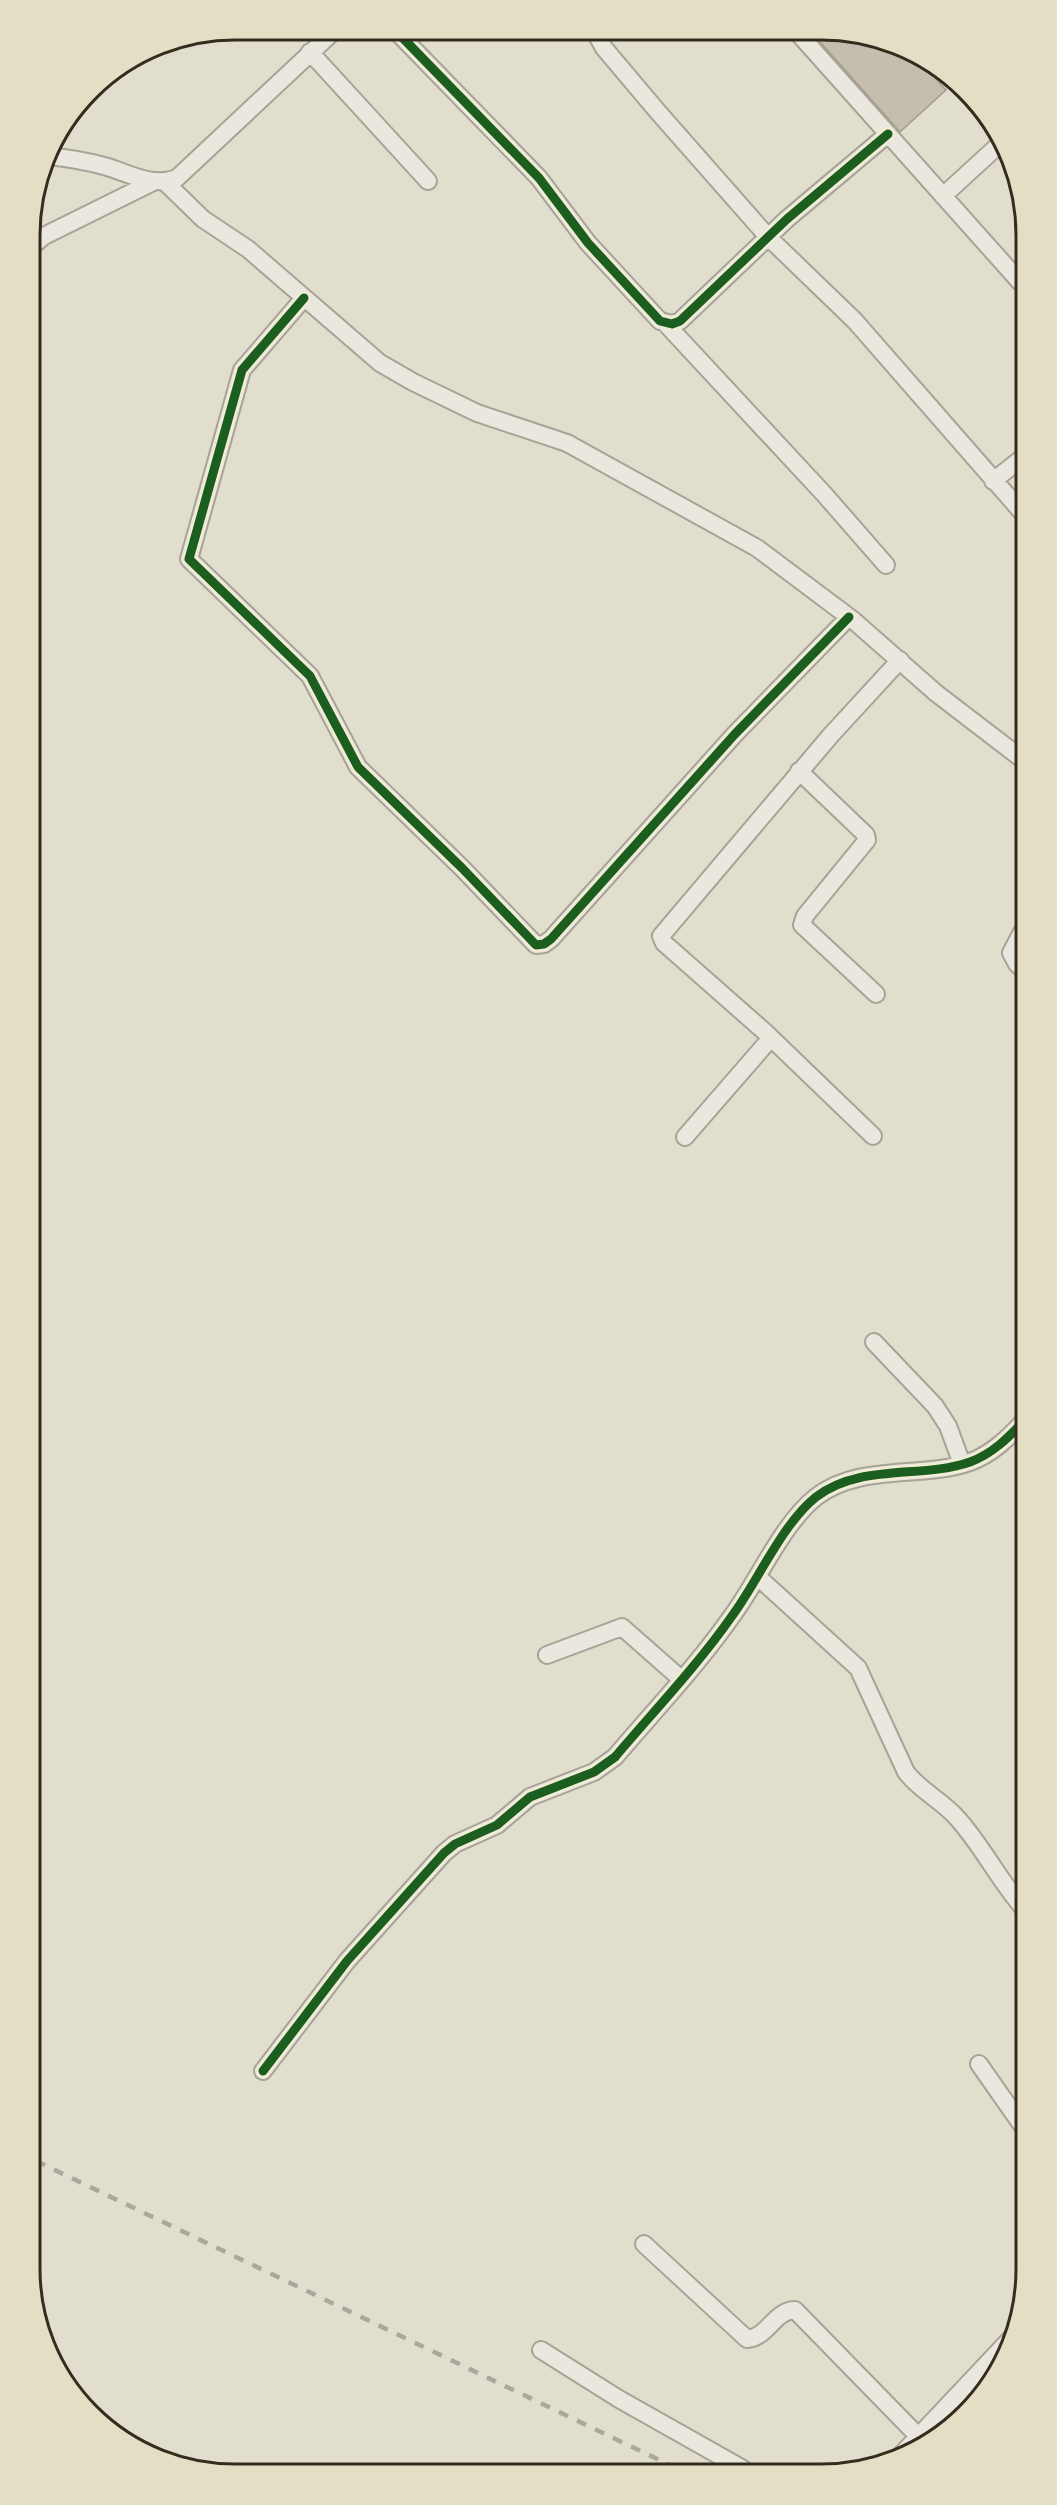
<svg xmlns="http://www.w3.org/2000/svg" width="1057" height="2505" viewBox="0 0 1057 2505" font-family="'Libre Baskerville',serif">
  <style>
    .building { fill: #c5bdae; stroke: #a29a8c; stroke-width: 1.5 }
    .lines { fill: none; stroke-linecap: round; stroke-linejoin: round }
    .minor-casing { stroke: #a7a396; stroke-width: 20 }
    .minor { stroke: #eae8de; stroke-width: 16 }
    .rail { stroke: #aaa79e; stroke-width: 4.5; stroke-dasharray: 10 10; stroke-linecap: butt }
    .cycleway-casing { stroke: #f3edd3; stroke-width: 13 }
    .cycleway { stroke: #1b5e20; stroke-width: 9 }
    .rim { fill: none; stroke: #352c1f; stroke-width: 3 }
  </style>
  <rect width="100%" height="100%" fill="#e2decd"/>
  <!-- building -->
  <path class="building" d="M813,34H861L923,64L946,90L900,132Z"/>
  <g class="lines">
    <defs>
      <path id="minor" d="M396,31L539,178L588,243L660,321L672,324L680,321L787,219L888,134
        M595,32L604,48L658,112L768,237L855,321L1021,511
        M798,33L1020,282
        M310,52L428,181
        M48,156C67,158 86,161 104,166C129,173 152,188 177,178L334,31
        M166,183L203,219L248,249L380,363L413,382L477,413L567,443L757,548L853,620L936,693L1022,759
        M943,196L1003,141
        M31,247L44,236L153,182
        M304,298L242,370L189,559L310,676L358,767L462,868L536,945L544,944L551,939L735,734L849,617
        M666,324L824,494L886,565
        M993,481L1021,459
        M799,771L866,835L867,840L805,916L802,925L876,994
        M1022,932L1011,953L1017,964L1023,969
        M873,1136L765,1032L664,943L661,936L831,735L900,660
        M685,1137L771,1038
        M874,1342L935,1406L948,1426L962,1464
        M759,1578L858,1668L906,1772C920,1791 943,1801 958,1819C983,1847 1000,1882 1025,1910
        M547,1655L622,1627L681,1679
        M979,2064L1026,2131
        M263,2071L347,1961L444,1853L455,1844L497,1825L530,1797L594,1772L615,1757C654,1711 697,1666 732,1616C758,1581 782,1524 816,1497C860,1463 922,1479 970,1462C992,1454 1008,1438 1024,1421
        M644,2244L747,2339C767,2338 775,2310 795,2310L918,2436
        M541,2350L619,2399L743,2469
        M898,2458L1014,2335"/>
    </defs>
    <!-- minor casing -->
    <use href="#minor" class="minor-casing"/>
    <!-- minor -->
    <use href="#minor" class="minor"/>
    <!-- rail -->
    <path class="rail" d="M36,2161L678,2469"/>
    <defs>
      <path id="cycleway" d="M396,31L539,178L588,243L660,321L672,324L680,321L787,219L888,134
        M304,298L242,370L189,559L310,676L358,767L462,868L536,945L544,944L551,939L735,734L849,617
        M263,2071L347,1961L444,1853L455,1844L497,1825L530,1797L594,1772L615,1757C654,1711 697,1666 732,1616C758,1581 782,1524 816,1497C860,1463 922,1479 970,1462C992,1454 1008,1438 1024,1421"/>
    </defs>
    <!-- cycleway casing -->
    <use href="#cycleway" class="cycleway-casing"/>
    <!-- cycleway -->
    <use href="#cycleway" class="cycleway"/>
  </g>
  <!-- crop -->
  <path d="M0 0H1057V2505H0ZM235 40H821A195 195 0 0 1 1016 235V2269A195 195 0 0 1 821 2464H235A195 195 0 0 1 40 2269V235A195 195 0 0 1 235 40Z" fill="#e4dec5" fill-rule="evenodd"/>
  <path class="rim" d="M235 40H821A195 195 0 0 1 1016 235V2269A195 195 0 0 1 821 2464H235A195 195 0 0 1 40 2269V235A195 195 0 0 1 235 40Z"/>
</svg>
